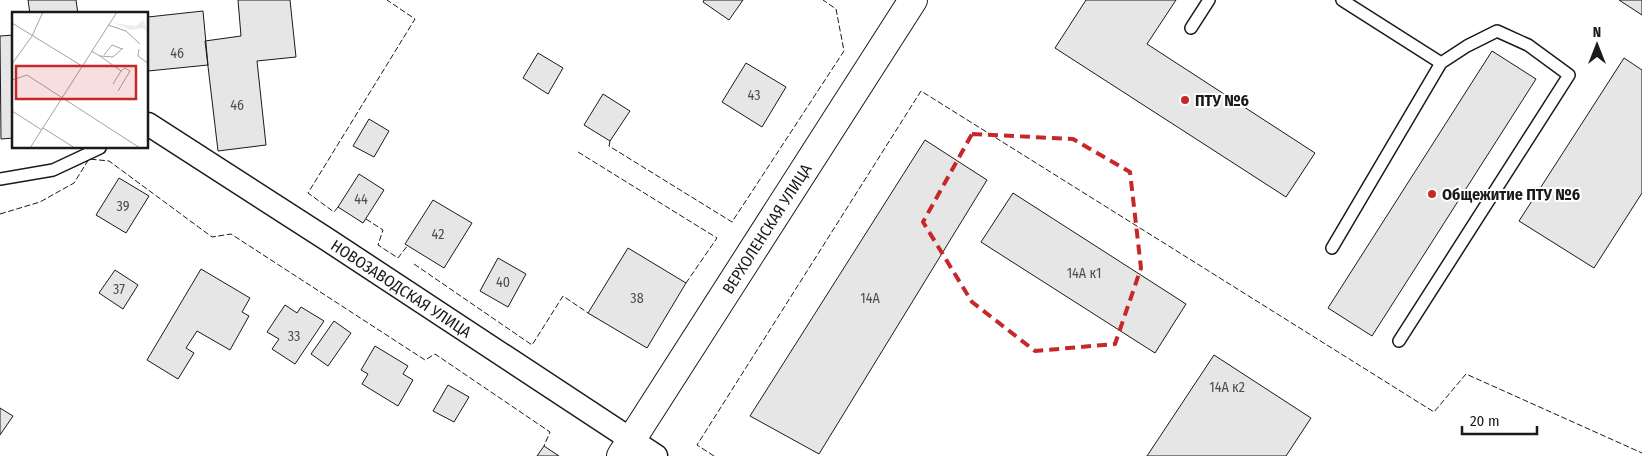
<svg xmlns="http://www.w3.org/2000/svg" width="1642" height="456" viewBox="0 0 1642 456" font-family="'Fira Sans Condensed',sans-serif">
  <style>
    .building { fill: #e6e6e6; stroke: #1a1a1a }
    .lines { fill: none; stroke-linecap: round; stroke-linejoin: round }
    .service-casing { stroke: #1a1a1a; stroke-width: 14 }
    .minor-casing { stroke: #1a1a1a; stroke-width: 25 }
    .secondary-casing { stroke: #1a1a1a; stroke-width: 30 }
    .service { stroke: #fff; stroke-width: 11 }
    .minor { stroke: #fff; stroke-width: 22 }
    .secondary { stroke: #fff; stroke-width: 28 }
    .fence { stroke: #1a1a1a; stroke-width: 1; stroke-dasharray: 6 2.5; stroke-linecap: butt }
    .marked { fill: none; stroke: #c62828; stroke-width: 4; stroke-dasharray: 10 6; stroke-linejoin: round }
    .poi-dot { fill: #c62828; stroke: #fff; stroke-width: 2 }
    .labels { text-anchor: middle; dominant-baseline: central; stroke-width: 4; stroke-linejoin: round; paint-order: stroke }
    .number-label { font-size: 14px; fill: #4d4d4d }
    .poi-label { font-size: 16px; font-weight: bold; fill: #1a1a1a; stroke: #fff; text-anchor: start }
    .street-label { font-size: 16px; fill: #1a1a1a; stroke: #fff }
    .inset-road { fill: none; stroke: #a3a3a3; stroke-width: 1 }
    .view { fill: #c62828; fill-opacity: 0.15; stroke: #c62828; stroke-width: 2.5 }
    .inset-edge { fill: none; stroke: #1a1a1a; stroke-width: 2.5 }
  </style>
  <rect width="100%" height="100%" fill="#fff"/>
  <!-- building -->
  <path class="building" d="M28,0H76L78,14H30Z
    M238,0H290L296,57L257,61L266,145L218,151L205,41L241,36Z
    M704,0H743L729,20L703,2Z
    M1086,0H1176L1147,44L1315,153L1286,197L1055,48Z
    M1619,0H1642V15Z
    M203,11L208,65L148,71V17Z
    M14,35V138L1,139L0,36Z
    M1492,51L1536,79L1372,336L1328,308Z
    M538,53L563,68L548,94L523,78Z
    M1624,58L1642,70V193L1594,268L1519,221Z
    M746,63L786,87L762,127L722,102Z
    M603,94L630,111L610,141L584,125Z
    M369,119L389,131L374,157L353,146Z
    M925,140L987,180L819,454L750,416Z
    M359,174L384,190L363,223L338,207Z
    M119,178L149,196L126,233L96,215Z
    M1013,193L1186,304L1155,353L981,242Z
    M433,200L472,223L444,268L405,244Z
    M628,248L686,283L647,348L588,313Z
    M498,258L526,274L508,307L480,291Z
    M201,269L250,298L242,312L249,316L230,350L197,331L186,348L194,353L178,379L147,360Z
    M115,270L138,285L123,309L99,293Z
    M285,305L297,313L301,307L324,321L295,364L272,349L279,339L267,332Z
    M334,321L351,333L328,366L311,354Z
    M375,346L408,366L403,374L413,380L398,406L362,384L368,374L361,370Z
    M1214,355L1311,418L1286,456H1147Z
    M448,385L469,397L454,422L433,411Z
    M0,408L13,416L0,435Z
    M544,446L559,456H537Z"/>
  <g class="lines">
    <defs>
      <path id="service" d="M1342,0L1441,63L1467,46L1497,31L1528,45L1569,75L1399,341
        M1191,28L1209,0
        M0,179L53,170L100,148
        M1332,248L1441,63"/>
      <g id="minor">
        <path id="s1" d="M148,124L328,240L656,456"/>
      </g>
      <g id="secondary">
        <path id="s2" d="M621,456L913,0"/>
      </g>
    </defs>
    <!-- service casing -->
    <use href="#service" class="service-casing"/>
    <!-- minor casing -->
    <use href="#minor" class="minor-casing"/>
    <!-- secondary casing -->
    <use href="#secondary" class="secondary-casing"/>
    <!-- service -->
    <use href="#service" class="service"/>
    <!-- minor -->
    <use href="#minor" class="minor"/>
    <!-- secondary -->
    <use href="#secondary" class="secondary"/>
    <!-- fence -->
    <path class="fence" d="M610,141L609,146L732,222L844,51L836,9L823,0
      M578,152L717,238L686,283
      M338,207L334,212L308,193L415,19L387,0
      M0,214L40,202L74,183L89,159L109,161L212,237L231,234L425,360L435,354L550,432L544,446
      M366,219L383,230L378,245L398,258L408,245
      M414,264L532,345L563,296L588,313
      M714,456L697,445L921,91L1434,412L1466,374L1642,453"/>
  </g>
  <!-- marked area -->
  <path class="marked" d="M972,134L1073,139L1130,172L1141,268L1115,344L1035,351L972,302L923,222Z"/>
  <!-- markers -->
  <g class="poi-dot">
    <circle cx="1185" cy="100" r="5"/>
    <circle cx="1432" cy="194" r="5"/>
  </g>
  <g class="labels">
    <!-- number labels -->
    <g class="number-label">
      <text x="177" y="53">46</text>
      <text x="754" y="95">43</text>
      <text x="237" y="105">46</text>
      <text x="361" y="199">44</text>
      <text x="123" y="206">39</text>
      <text x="438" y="234">42</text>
      <text x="1084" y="273">14А к1</text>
      <text x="503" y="282">40</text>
      <text x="119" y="289">37</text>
      <text x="637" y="298">38</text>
      <text x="870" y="298">14А</text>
      <text x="294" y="336">33</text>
      <text x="1227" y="387">14А к2</text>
    </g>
    <!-- poi labels -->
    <g class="poi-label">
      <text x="1195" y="100">ПТУ №6</text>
      <text x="1442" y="194">Общежитие ПТУ №6</text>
    </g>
    <!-- street labels -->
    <g class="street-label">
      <text stroke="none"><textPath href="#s2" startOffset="270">ВЕРХОЛЕНСКАЯ УЛИЦА</textPath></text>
      <text stroke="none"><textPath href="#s1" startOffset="302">НОВОЗАВОДСКАЯ УЛИЦА</textPath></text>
    </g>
  </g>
  <!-- overview -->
  <g transform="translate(12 12)">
    <rect width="136" height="136" fill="#fff"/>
    <path d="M131,8L136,20L131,16L119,18L101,11L124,14Z" fill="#ededed"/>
    <path class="inset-road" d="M0,11L70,54M96,13L114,19L128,32M127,37L126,44L137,52M79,39L88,44L101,45L111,36M92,43L100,33L110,37M88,44L109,59L113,56L118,59L106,79M0,52L20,24L31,0M0,68L15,63L128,136M101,72L109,59M0,99L30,118M31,116L63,136M18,136L105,0"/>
    <path class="view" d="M4,54H124V87H4Z"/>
    <rect width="136" height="136" class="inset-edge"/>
  </g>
  <!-- north arrow -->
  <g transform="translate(1597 45)" stroke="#ffffff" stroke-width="4" paint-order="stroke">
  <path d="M0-4L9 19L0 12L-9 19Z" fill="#1a1a1a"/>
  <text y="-8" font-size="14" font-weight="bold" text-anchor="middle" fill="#1a1a1a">N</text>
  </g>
  <!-- scale -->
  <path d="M1462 426v8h75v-8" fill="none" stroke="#1a1a1a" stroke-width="2.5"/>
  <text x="1470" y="426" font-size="15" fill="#1a1a1a" stroke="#ffffff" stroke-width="4" paint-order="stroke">20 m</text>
</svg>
